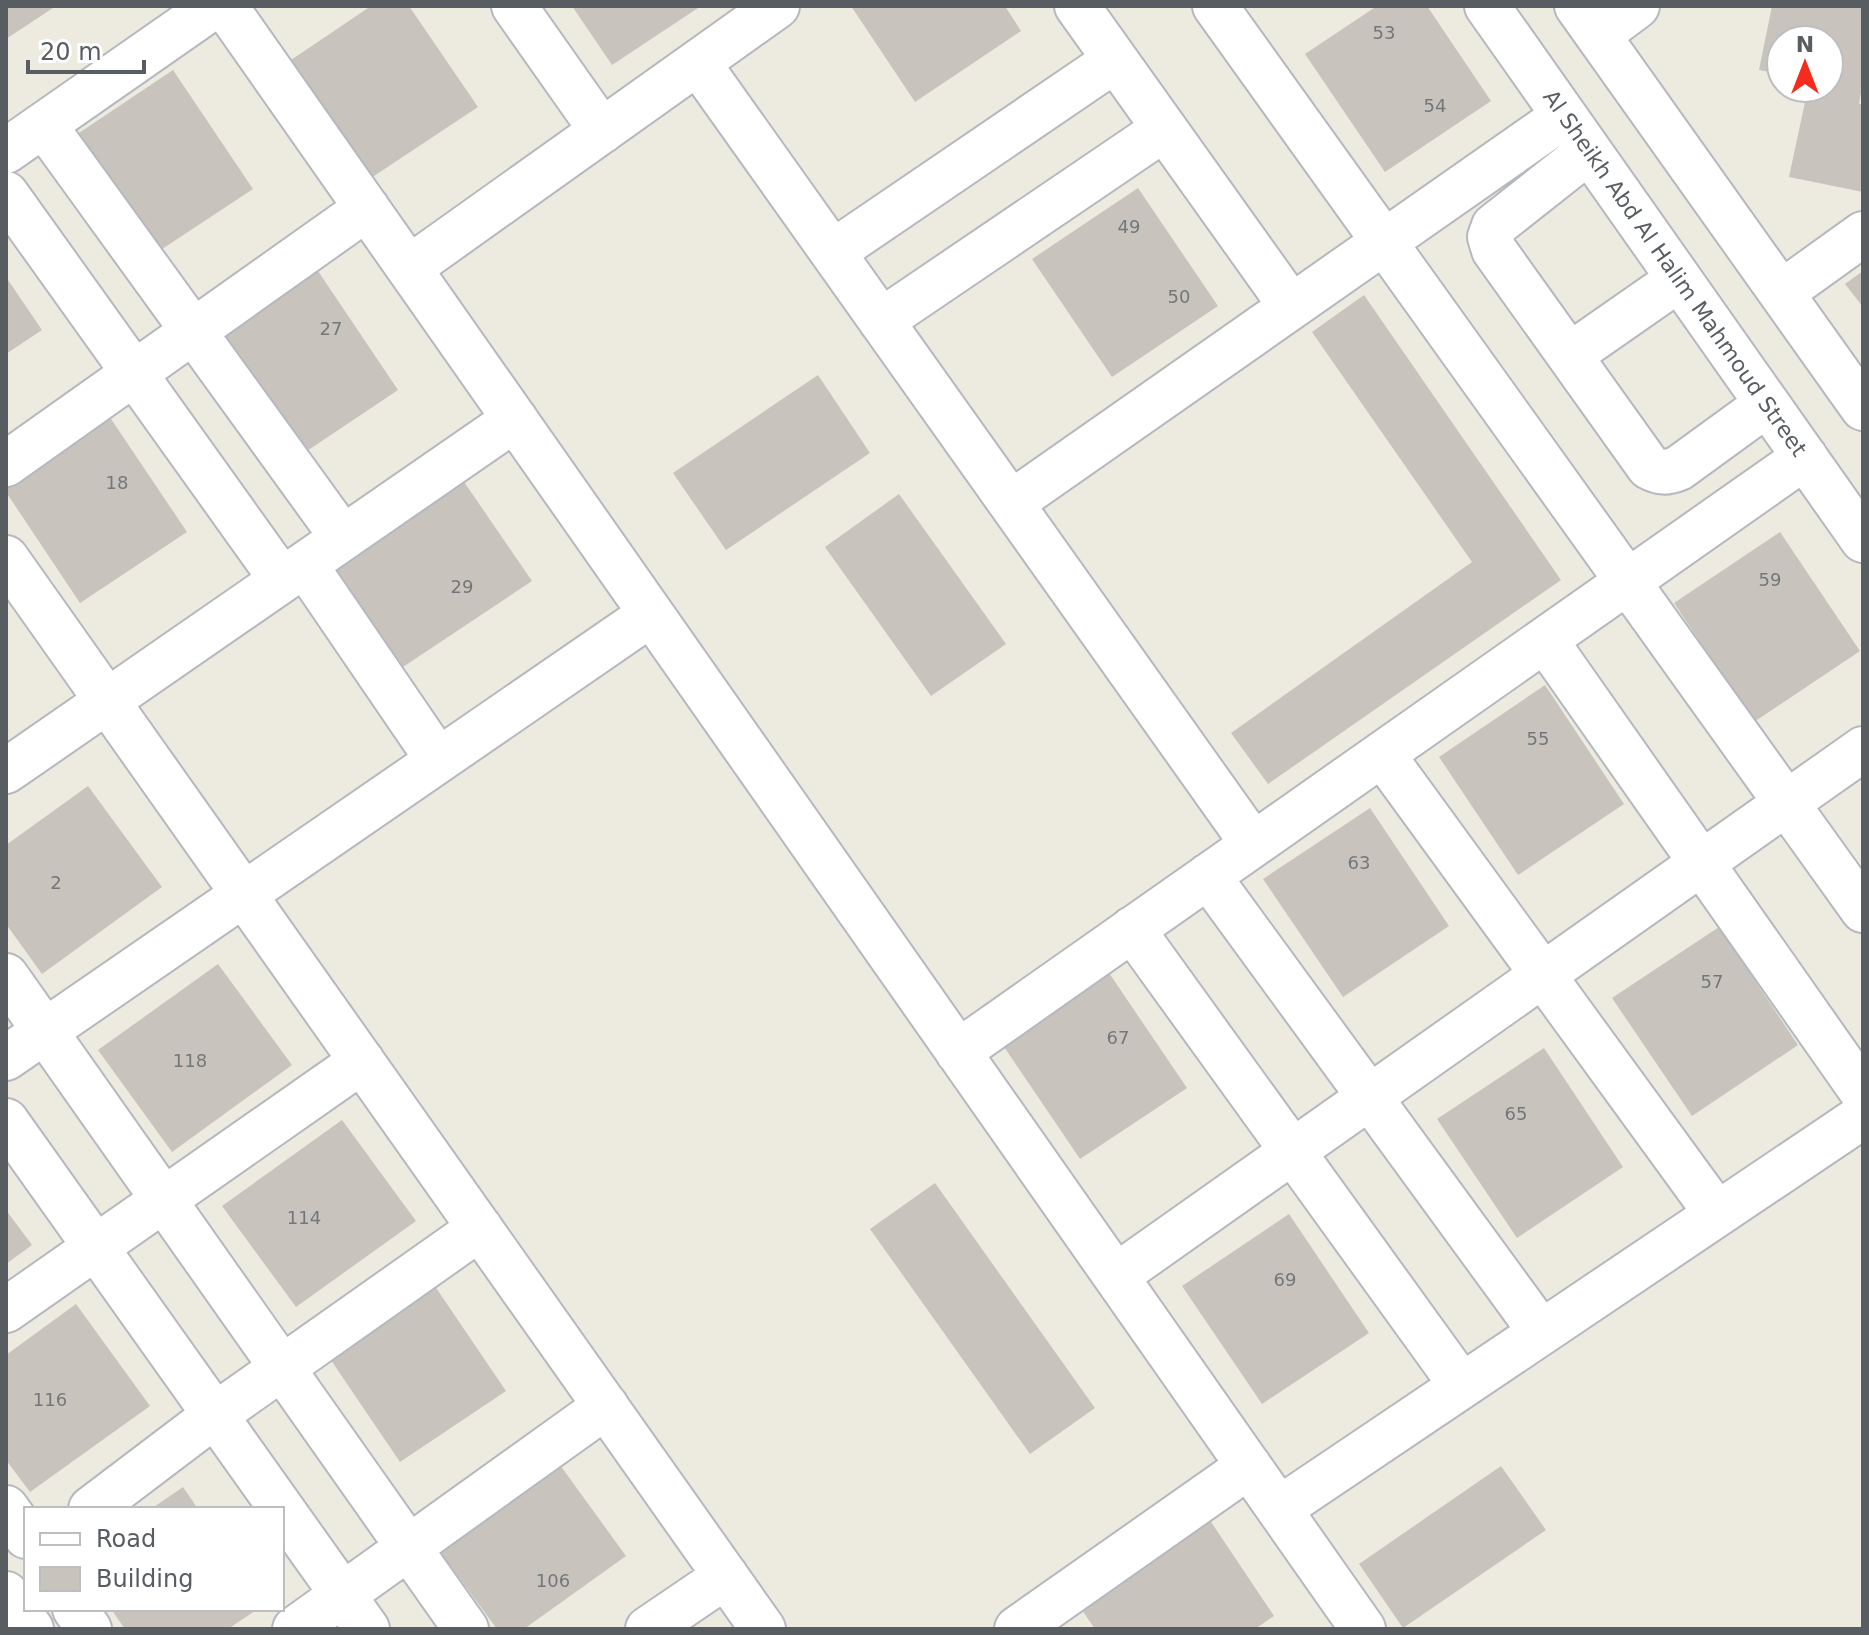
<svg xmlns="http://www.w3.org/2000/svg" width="1869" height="1635" viewBox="0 0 1869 1635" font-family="'DejaVu Sans',sans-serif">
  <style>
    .building { fill: #c8c4bd }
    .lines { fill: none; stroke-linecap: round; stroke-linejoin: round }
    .minor-casing { stroke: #b5b8be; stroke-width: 48 }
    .minor { stroke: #fff; stroke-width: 44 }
    .labels { text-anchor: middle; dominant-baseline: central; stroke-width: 6; stroke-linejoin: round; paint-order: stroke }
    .number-label { font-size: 18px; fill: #747779 }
    .street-label { font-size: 22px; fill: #585d62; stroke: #fff }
  </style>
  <rect width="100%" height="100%" fill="#edeadf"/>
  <!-- building -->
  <path class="building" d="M6,6H56L6,39Z
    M371,6H409L478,107L371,178L291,60Z
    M572,6H701L612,65Z
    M851,6H1005L1021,31L915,102Z
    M1377,6H1427L1491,101L1385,172L1305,54Z
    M1772,6H1863V82L1859,104H1863V192L1789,177L1808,88H1829V40H1781V74L1759,70Z
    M173,70L253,189L147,259L67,141Z
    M1138,188L1218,306L1112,377L1032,259Z
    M318,271L398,390L292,461L212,343Z
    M1863,271V307L1845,284Z
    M6,277L42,330L6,354Z
    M1364,295L1561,580L1268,784L1231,733L1472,562L1312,332Z
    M818,375L870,453L726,550L673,473Z
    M107,413L187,532L80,603L6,492V480Z
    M460,476L532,581L403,667L331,562Z
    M899,494L1006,644L931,696L825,547Z
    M1780,532L1860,651L1754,722L1674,603Z
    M1545,685L1624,804L1518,875L1439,757Z
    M88,786L162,887L42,974L6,924V845Z
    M1370,808L1449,926L1343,997L1263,879Z
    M1719,927L1798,1045L1692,1116L1612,998Z
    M218,964L292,1065L172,1152L98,1050Z
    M1107,970L1187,1088L1080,1159L1000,1041Z
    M1544,1048L1623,1167L1517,1238L1437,1119Z
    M342,1120L416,1221L296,1307L222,1206Z
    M935,1183L1095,1408L1030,1454L870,1229Z
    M6,1210L32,1245L6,1264Z
    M1289,1214L1369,1333L1262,1404L1182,1286Z
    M426,1273L506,1391L400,1462L320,1344Z
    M76,1304L150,1406L30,1492L6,1460V1355Z
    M552,1454L626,1556L524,1629H497L432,1541Z
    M1501,1466L1546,1530L1403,1628L1359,1564Z
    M183,1487L198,1509H151Z
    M1203,1510L1274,1616L1255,1629H1095L1073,1597Z
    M111,1609H258L228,1629H125Z"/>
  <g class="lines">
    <defs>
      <path id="minor" d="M225,6L1363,1629
        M514,6L602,131
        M1077,6L1291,306
        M1215,6L1863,910
        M1487,6L1863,540
        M1577,6L1863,408
        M1598,35L1637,6
        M698,63L1253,844
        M44,125L343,538
        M6,151L214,6
        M1589,151L1494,226L1490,237L1494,250L1649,467C1660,473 1667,473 1679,468L1767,404
        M6,194L282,580
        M833,252L1115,60
        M409,268L777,6
        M1781,293L1863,234
        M881,321L1164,129
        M1570,355L1679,279
        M6,464L367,208
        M1011,503L1564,116
        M6,558L763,1629
        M305,565L438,760
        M1545,640L1863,1093
        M1382,754L1717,1214
        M6,771L515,419
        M1208,876L1541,1332
        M1132,929L1462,1386
        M6,976L466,1629
        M958,1052L1805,457
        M6,1058L651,614
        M6,1121L367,1629
        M1116,1276L1863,749
        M6,1310L362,1061
        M6,1508L26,1536
        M91,1509L215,1415L480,1228
        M1279,1509L1863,1116
        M6,1594L31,1629
        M75,1609L89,1629
        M295,1629L606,1406
        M648,1629L726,1576
        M1017,1629L1249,1466"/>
    </defs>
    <!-- minor casing -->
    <use href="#minor" class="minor-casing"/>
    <!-- minor -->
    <use href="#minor" class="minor"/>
  </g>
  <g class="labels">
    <!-- number labels -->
    <g class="number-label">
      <text x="1384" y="32">53</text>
      <text x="1435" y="105">54</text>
      <text x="1129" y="226">49</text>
      <text x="1179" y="296">50</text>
      <text x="331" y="328">27</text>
      <text x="117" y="482">18</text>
      <text x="1770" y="579">59</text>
      <text x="462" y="586">29</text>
      <text x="1538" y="738">55</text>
      <text x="1359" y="862">63</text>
      <text x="56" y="882">2</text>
      <text x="1712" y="981">57</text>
      <text x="1118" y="1037">67</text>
      <text x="190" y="1060">118</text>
      <text x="1516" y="1113">65</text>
      <text x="304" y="1217">114</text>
      <text x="1285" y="1279">69</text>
      <text x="50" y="1399">116</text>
      <text x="553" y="1580">106</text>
    </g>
    <!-- street labels -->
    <g class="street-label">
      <text transform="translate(1675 273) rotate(55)">Al Sheikh Abd Al Halim Mahmoud Street</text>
    </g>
  </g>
  <!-- border -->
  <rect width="1869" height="1635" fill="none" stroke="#585d62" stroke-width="16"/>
  <!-- legend -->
  <rect x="24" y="1507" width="260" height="104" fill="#ffffff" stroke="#bcbec0" stroke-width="2"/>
  <rect x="40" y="1533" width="40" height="12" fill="#ffffff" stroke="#bcbec0" stroke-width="2"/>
  <text x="96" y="1547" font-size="24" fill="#585d62">Road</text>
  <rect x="40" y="1567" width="40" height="24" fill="#c8c4bd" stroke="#bcbec0" stroke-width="2"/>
  <text x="96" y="1587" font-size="24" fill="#585d62">Building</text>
  <!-- north arrow -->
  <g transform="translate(1805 64)"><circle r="38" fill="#ffffff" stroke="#bcbec0" stroke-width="2"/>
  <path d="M0-6L14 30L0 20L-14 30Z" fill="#f52b1d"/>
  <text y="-12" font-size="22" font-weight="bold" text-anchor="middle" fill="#585d62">N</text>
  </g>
  <!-- scale -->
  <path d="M28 60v12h116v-12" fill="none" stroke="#585d62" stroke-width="4"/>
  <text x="40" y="60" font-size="24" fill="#585d62" stroke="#ffffff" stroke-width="6" paint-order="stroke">20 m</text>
</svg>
